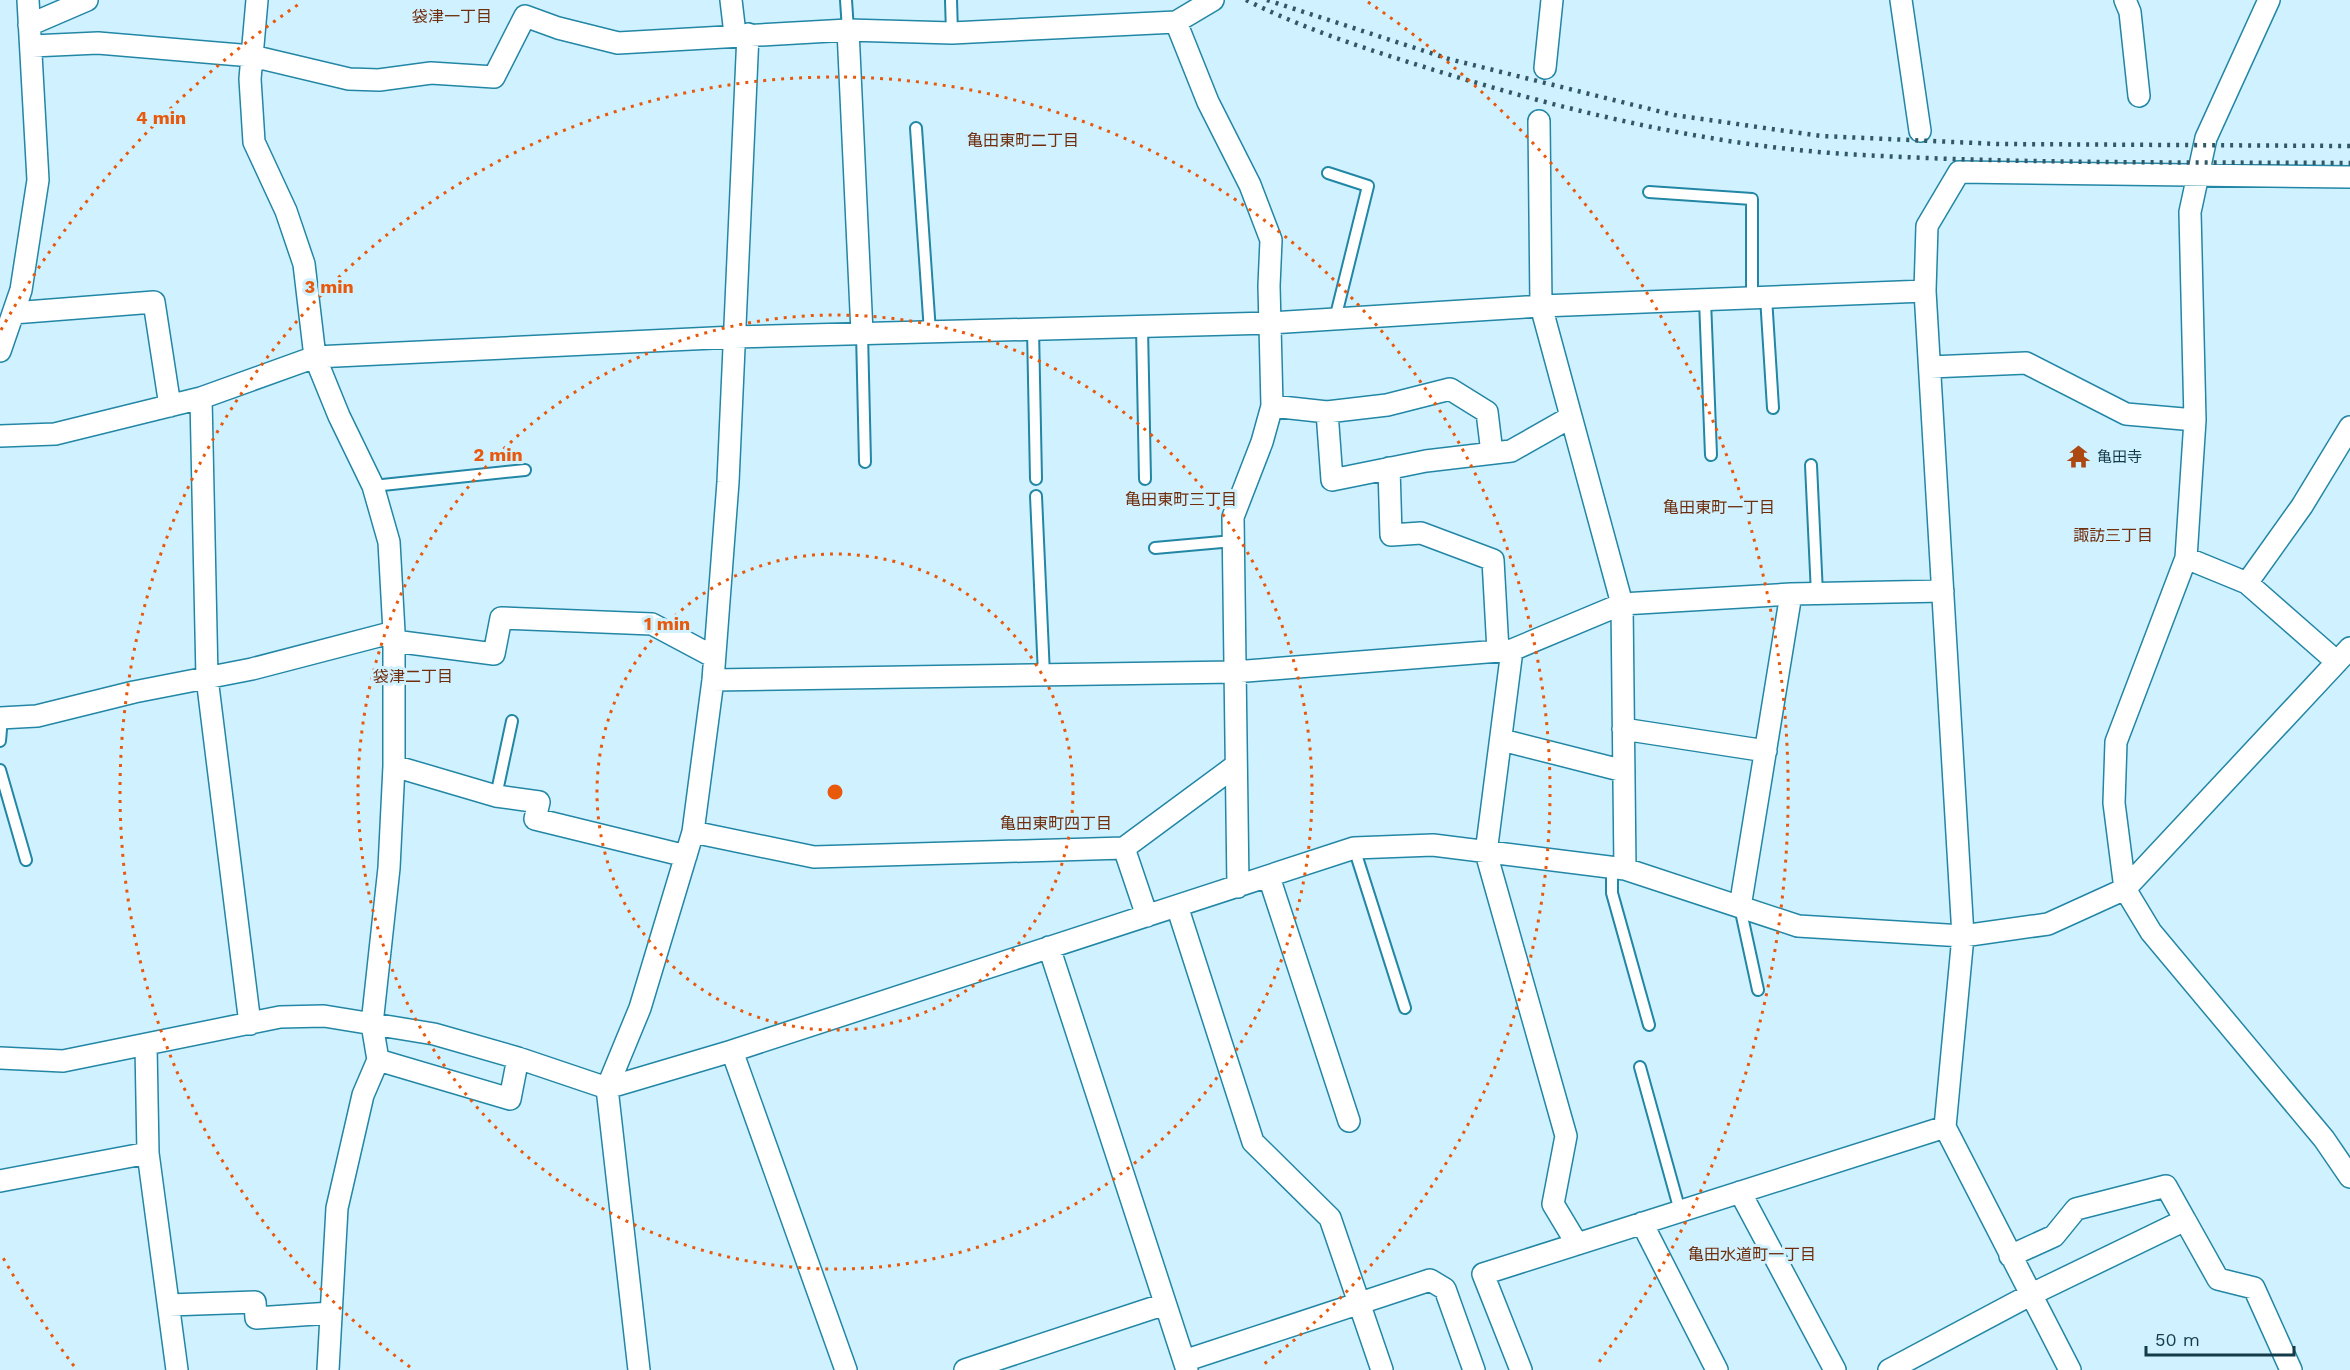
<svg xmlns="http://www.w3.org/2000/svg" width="2350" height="1370" viewBox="0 0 2350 1370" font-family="'Work Sans','Noto Sans JP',sans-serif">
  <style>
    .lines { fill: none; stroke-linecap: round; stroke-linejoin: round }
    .lane-casing { stroke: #2286a5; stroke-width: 14 }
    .street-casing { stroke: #2286a5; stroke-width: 24 }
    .lane { stroke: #fff; stroke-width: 10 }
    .street { stroke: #fff; stroke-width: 21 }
    .rail { stroke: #325865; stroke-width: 4.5; stroke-dasharray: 3 6; stroke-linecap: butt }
    .ring { fill: none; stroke: #e8590c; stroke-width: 3; stroke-dasharray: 3 6 }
    .labels { text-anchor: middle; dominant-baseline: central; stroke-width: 6; stroke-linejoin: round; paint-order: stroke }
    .poi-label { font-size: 15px; fill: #143b48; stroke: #d0f1ff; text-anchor: start }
    .neighbourhood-label { font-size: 16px; fill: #6f2f0e; stroke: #d0f1ff }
    .centre { fill: #e8590c; stroke: #d0f1ff; stroke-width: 3 }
    .ring-label { font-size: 18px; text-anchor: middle; font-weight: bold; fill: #e8590c; stroke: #d0f1ff; stroke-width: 6; stroke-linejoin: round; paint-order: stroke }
  </style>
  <rect width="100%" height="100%" fill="#d0f1ff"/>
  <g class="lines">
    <defs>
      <path id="lane" d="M846,0L848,30
        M951,0L952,33
        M916,128L930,332
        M1328,173L1368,186L1335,319
        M1649,192L1752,199V298
        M1766,297L1773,408
        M1705,300L1711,455
        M1142,327L1145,479
        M1033,329L1036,479
        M862,333L865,462
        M1811,465L1817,594
        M373,486L525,470
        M1036,496L1044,675
        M1155,548L1233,541
        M0,741L2,718
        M0,770L26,860
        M496,796L512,721
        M1354,848L1405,1008
        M1612,868V893L1649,1025
        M1740,907L1758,990
        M1640,1067L1680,1211"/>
      <path id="street" d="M257,0L250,79L254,142L286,211L304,264L315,357L339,416L373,486L389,542L394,632V766L389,868L372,1024L378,1060L363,1095L337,1208L328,1370
        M731,0L735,34
        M1901,0L1920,131
        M2125,0L2130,12L2139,96
        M2269,0L2206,138L2190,212L2195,420L2186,558L2116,742L2114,803L2125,889L2151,932L2324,1139L2350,1177
        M1176,22L1208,102L1250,185L1271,240L1269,286L1272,406L1262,442L1233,517L1238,887
        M29,25L87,0
        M848,30L862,333
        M32,46L98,43L252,56L349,79L379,80L431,73L494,77L525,16L558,28L618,43L848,30L952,33L1176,22L1213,0
        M1545,68L1552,0
        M1539,121L1541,306L1622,604L1625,869
        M13,313L154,302L170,406
        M0,351L21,290L38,180L28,0
        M1930,367L2026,363L2126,414L2195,420
        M201,398L207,678L250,1024
        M1272,406L1327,412L1387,405L1450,389L1487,412L1492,453
        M1327,412L1332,480L1426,461L1511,451L1571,417
        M0,436L55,434L201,398L315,357L734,337L1270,323L1541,306L1925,291
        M1389,468L1391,535L1421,533L1493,560L1498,651
        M2186,558L2247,583L2337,662
        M2247,583L2302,506L2350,427
        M394,641L494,654L501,618L652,624L714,657
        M1512,650L1486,853L1566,1136L1553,1204L1577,1244
        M713,680L1234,672L1512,650L1622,604L1791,594L1943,591
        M0,718L37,716L134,692L252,669L394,632
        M1623,729L1766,751
        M1502,740L1624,771
        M394,766L496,796L539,802L535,819L686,856
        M693,832L814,857L1124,848L1147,916
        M1124,848L1235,766
        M1269,877L1349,1121
        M1177,906L1253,1142L1330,1218L1382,1370
        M1740,907L1791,594
        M1049,947L1187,1370
        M146,1046L148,1153L177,1370
        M732,1051L846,1370
        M0,1058L63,1061L280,1017L324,1016L434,1034L518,1058L607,1088L732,1051L1354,848L1433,845L1625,869L1798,926L1963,936L2048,924L2125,889L2350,648
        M378,1060L510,1099L518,1058
        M0,1181L148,1153
        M1740,1192L1835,1370
        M1642,1223L1717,1370
        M2010,1256L2054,1236L2076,1209L2166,1186L2185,1220
        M169,1305L255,1302L256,1318L331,1313
        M1184,1361L1430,1280L1445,1289L1474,1370
        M639,1370L607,1088L640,1008L693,832L713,680L728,482L748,34
        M965,1370L1165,1304
        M1521,1370L1483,1274L1945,1127
        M1889,1370L2030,1295L2185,1220L2218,1279L2254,1288L2291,1370
        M2070,1370L1945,1127L1963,936L1925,291L1927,226L1959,172L2350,177"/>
    </defs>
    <!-- lane casing -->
    <use href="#lane" class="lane-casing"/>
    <!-- street casing -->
    <use href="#street" class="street-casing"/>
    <!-- lane -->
    <use href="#lane" class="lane"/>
    <!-- street -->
    <use href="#street" class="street"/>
    <!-- rail -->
    <path class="rail" d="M1246,0C1310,32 1379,53 1447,74C1582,115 1722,148 1863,155C2025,164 2188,162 2350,163
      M1267,0L1449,59L1674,115L1821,136L1998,144L2350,146"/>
  </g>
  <!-- distance rings -->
  <g class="ring">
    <circle cx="835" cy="792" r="238"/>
    <circle cx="835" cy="792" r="477"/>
    <path d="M410 1367A715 715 0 1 1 1260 1367"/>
    <path d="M74 1366A953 953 0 0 1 1 1254M1 330A953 953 0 0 1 302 2M1368 2A953 953 0 0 1 1596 1366"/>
  </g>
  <!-- icons -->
  <defs>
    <symbol id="temple-bare" viewBox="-9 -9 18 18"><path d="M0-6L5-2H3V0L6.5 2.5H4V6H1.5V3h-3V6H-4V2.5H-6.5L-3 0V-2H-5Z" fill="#ac4912" stroke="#d0f1ff" stroke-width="2.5" paint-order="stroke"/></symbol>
  </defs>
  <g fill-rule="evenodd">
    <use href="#temple-bare" x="2062" y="440" width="33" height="33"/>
  </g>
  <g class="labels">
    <!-- poi labels -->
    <g class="poi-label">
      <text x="2097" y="457">亀田寺</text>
    </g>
    <!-- neighbourhood labels -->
    <g class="neighbourhood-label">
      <text x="452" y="16">袋津一丁目</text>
      <text x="1023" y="140">亀田東町二丁目</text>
      <text x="1181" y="499">亀田東町三丁目</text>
      <text x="1719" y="507">亀田東町一丁目</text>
      <text x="2113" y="535">諏訪三丁目</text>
      <text x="413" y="676">袋津二丁目</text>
      <text x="1056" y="823">亀田東町四丁目</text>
      <text x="1752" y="1254">亀田水道町一丁目</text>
    </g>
  </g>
  <circle cx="835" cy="792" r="9" class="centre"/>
  <g class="ring-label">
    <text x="161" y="124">4 min</text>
    <text x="329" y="293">3 min</text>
    <text x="498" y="461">2 min</text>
    <text x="667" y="630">1 min</text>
  </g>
  <!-- scale -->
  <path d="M2146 1346v9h148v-9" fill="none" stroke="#143b48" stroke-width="3"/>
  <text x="2155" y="1346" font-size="18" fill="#143b48" stroke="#d0f1ff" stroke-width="4.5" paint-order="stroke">50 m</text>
</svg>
